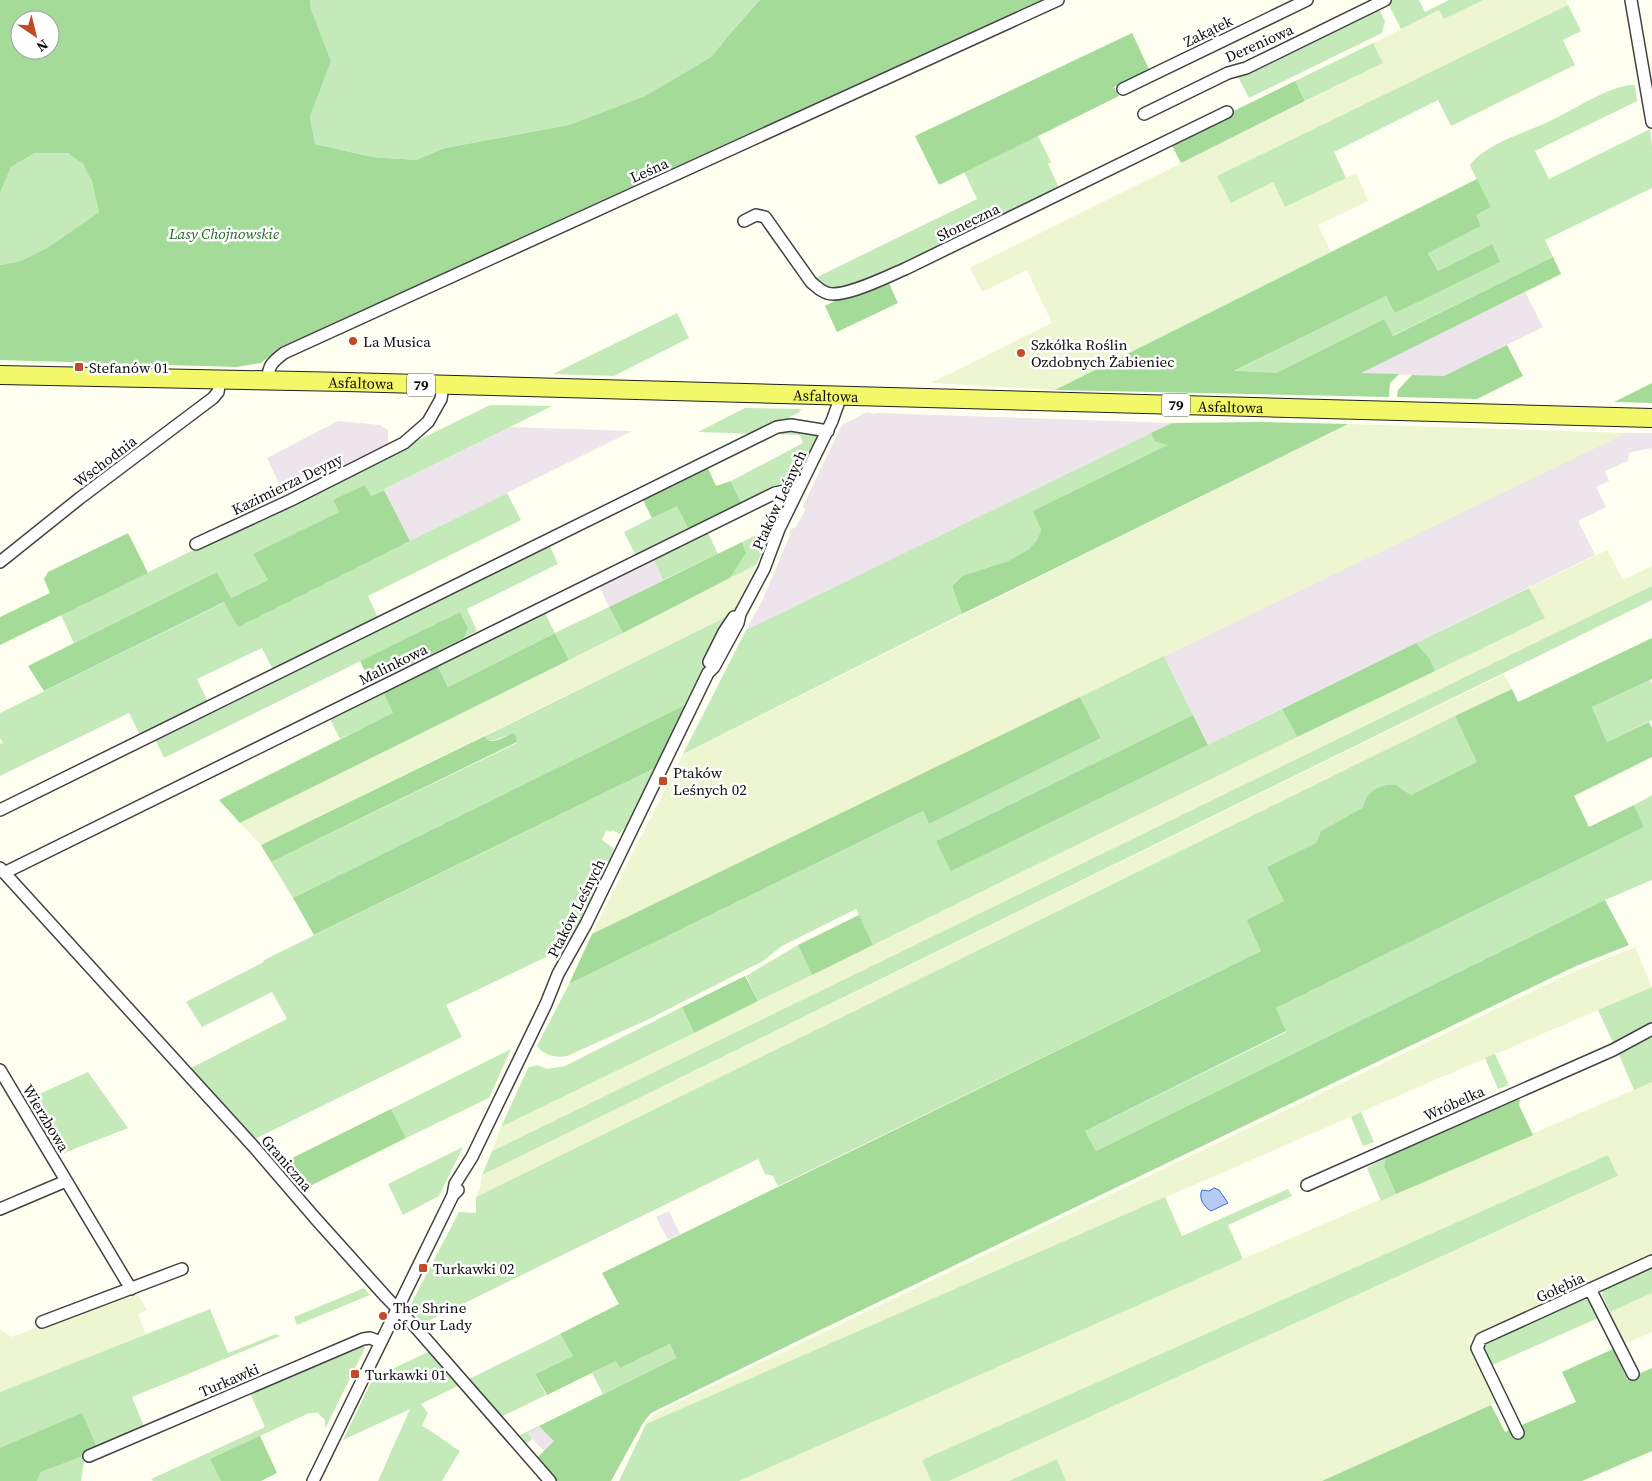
<svg xmlns="http://www.w3.org/2000/svg" width="1652" height="1481" viewBox="0 0 1652 1481" font-family="'Source Serif 4',serif">
  <style>
    .industrial { fill: #ede4ec }
    .farmland { fill: #eef5d1 }
    .green { fill: #c5eaba }
    .forest { fill: #a4db99; fill-rule: evenodd }
    .water { fill: #b6ccf6; stroke: #3d6ace }
    .lines { fill: none; stroke-linecap: round; stroke-linejoin: round }
    .street-casing { stroke: #424242; stroke-width: 14 }
    .primary-casing { stroke: #202020; stroke-width: 20 }
    .street { stroke: #fff; stroke-width: 11 }
    .primary { stroke: #f2f868; stroke-width: 18 }
    .poi-dot { fill: #c04b26; stroke: #fff; stroke-width: 2 }
    .labels { text-anchor: middle; dominant-baseline: central; stroke-width: 5; stroke-linejoin: round; paint-order: stroke }
    .shield { fill: #fff; stroke: #575757; stroke-width: 1 }
    .shield-label { font-size: 14px; font-weight: bold; fill: #0f0f0f }
    .street-label { font-size: 15px; fill: #0f0f0f; stroke: #fff }
    .park-label { font-size: 15px; font-style: italic; fill: #1e6824; stroke: #fff }
    .poi-label { font-size: 15px; fill: #0f0f0f; stroke: #fff; text-anchor: start }
  </style>
  <rect width="100%" height="100%" fill="#fefff1"/>
  <!-- industrial -->
  <path class="industrial" d="M1525,292L1543,327L1444,376L1360,373Z
    M867,412L874,414L876,413L1172,423L746,630L763,599L790,535V530L796,527L805,510L803,506L842,425Z
    M338,421L380,425L388,430V444L284,494L267,458Z
    M510,427L632,431L410,541L384,490Z
    M1626,433H1652V451L1651,448L1629,453L1628,461L1605,471L1609,481L1596,487L1606,507L1578,521L1595,555L1208,745L1164,656Z
    M653,558L663,580L609,607L598,584Z
    M669,1211L680,1234L668,1240L656,1217Z
    M540,1427L555,1441L544,1451L527,1433Z"/>
  <!-- farmland -->
  <path class="farmland" d="M1483,0H1566L1568,5L1217,176L1273,182L1285,207L1356,173L1368,201L1318,225L1331,252L1055,390L931,383L1052,323L1027,270L982,292L970,268L1383,63L1373,43L1440,10L1444,18Z
    M1348,424L1626,433L592,934L683,754Z
    M1607,550L1623,580L1652,566V586L492,1151L501,1127L1297,737L1544,618L1529,588Z
    M756,565L732,614L261,845L240,823L623,633Z
    M1504,674L1512,689L476,1197L480,1188L482,1175Z
    M1635,947L1652,987L1423,1085L646,1424L648,1420L658,1412L1575,971Z
    M1652,1082V1257L1468,1340L1497,1402L1322,1481H1066L1057,1459L1009,1481H949L1617,1177L1608,1155L922,1460L931,1481H739L1243,1259Z
    M135,1290L147,1310L138,1314L146,1334L0,1392V1330L12,1337Z
    M1652,1293V1332L1625,1344L1610,1312Z"/>
  <!-- green -->
  <path class="green" d="M310,0H760L734,29L711,57L645,96L569,125L445,148L416,160L372,157L315,144L310,117L331,61L311,9Z
    M1393,0H1419L1425,12L1449,0H1483L1444,19L1439,10L1401,29L1388,3Z
    M1568,5L1581,31L1563,40L1575,65L1451,126L1438,100L1334,152L1346,178L1285,207L1273,182L1231,203L1217,176Z
    M1378,7L1385,21L1382,33L1249,98L1236,73Z
    M1373,43L1383,63L1305,101L1295,81Z
    M1629,85H1635L1637,101L1535,151L1549,179L1650,129L1652,146V188L1545,240L1553,257L1392,336L1384,319L1276,373L1233,372L1386,296L1396,313L1492,244L1438,271L1428,252L1481,226L1476,215L1491,207L1470,166L1472,162C1494,139 1528,133 1556,118C1580,106 1603,90 1629,85Z
    M1038,136L1051,162L1048,164L1060,190L862,283L829,290L813,279L977,199L964,172Z
    M35,153C45,153 57,151 67,153C89,158 95,193 99,212L47,248L21,261L0,265V193L11,167Z
    M677,313L689,338L614,376L553,374Z
    M490,405L552,406L371,496L334,501L339,512L254,554L268,580L231,598L217,572L74,643L61,615Z
    M745,408L802,409L798,413L757,434L698,432Z
    M776,430L811,432L817,436L818,441L801,473C788,485 759,496 742,505L731,481L803,443L800,435L768,434Z
    M1151,433L1155,442L1169,445L1034,511L1041,530L1037,540L1029,549L1008,561L962,576L952,586L962,614L683,754L746,630Z
    M507,493L521,520L368,596L379,620L274,672L262,648L197,679L209,704L141,737L129,713L0,776V744L3,743L0,738V713L225,602L238,626Z
    M677,505L689,530L636,556L624,532Z
    M776,525L756,565L730,578L746,553L742,542Z
    M707,531L718,554L663,580L653,558Z
    M548,542L558,564L467,609L477,631L464,638L468,628L460,612L164,758L154,737Z
    M1652,586V600L482,1175L492,1151Z
    M1529,588L1545,618L1435,671L1430,659L1416,643Z
    M609,607L623,633L569,660L555,633L448,687L437,665L544,611L555,633Z
    M732,614L722,631L687,704L293,898L271,862L517,743L516,735C506,733 498,742 487,740L485,736Z
    M1164,656L1193,715L936,841L951,870L1282,709L1297,737L873,945L856,909L782,946L763,961L647,1020L567,1056C555,1058 545,1056 537,1046L569,984L923,811L929,824L1101,738L1080,697Z
    M1650,680L1652,684V720L1607,742L1592,707Z
    M383,691L394,713L340,739L329,717Z
    M1455,716L1478,762L1411,795L1396,785L1367,796L1362,808L1321,831L1316,843L1268,867L1284,901L1261,951L778,1186L773,1176L765,1174L758,1159L422,1324L410,1306L459,1212L476,1213V1197Z
    M657,767L628,825L626,826L620,834L612,830L610,832L606,830L602,840L612,847L614,850L596,888L590,885L587,890L593,893L587,907L584,906L581,911L584,913L569,946L446,1005L462,1037L255,1139L191,1068L287,1019L272,992L202,1027L186,1002L262,963L266,959Z
    M1652,795V880L1605,900L1096,1151L1085,1131L1286,1032L1276,1008L1643,827L1634,805Z
    M798,945L812,975L758,1001L746,976Z
    M1652,987V1025L1614,1045L1598,1010Z
    M682,1007L694,1033L501,1127L528,1068L537,1065L547,1069L565,1066Z
    M1652,1032V1082L1634,1090L1618,1052Z
    M511,1049L489,1098L406,1138L391,1109Z
    M1495,1054L1509,1085L1498,1089L1485,1058Z
    M88,1072L128,1128L56,1156L28,1109V1103L33,1097Z
    M1361,1112L1374,1142L1363,1146L1351,1117Z
    M463,1147L439,1196L403,1215L388,1184Z
    M1608,1155L1618,1176L949,1481H931L922,1460Z
    M1386,1157L1384,1166L1396,1194L1381,1201L1367,1168Z
    M1288,1189L1292,1196L1228,1225L1243,1259L739,1481H619L646,1424L1165,1197L1182,1236Z
    M1652,1266V1293L1610,1312L1602,1295L1604,1287Z
    M364,1288L370,1295L297,1325L294,1317Z
    M1582,1298L1590,1301L1598,1318L1490,1366L1482,1349L1484,1341Z
    M210,1309L228,1353L276,1334L280,1336L132,1397L145,1429L98,1450L0,1448V1392Z
    M560,1334L573,1356L535,1374L546,1395L503,1416L501,1420L467,1380Z
    M362,1343L365,1348L325,1429V1420L318,1413H309L211,1459L221,1481H153L151,1479L265,1427L250,1393Z
    M670,1344L676,1358L603,1394L592,1373L616,1361L620,1368Z
    M430,1351L460,1385L421,1404L428,1413L422,1426C436,1433 447,1443 460,1451L442,1481H378L410,1409L343,1440L373,1378Z
    M539,1426L540,1427L528,1433L532,1439L524,1446L516,1437Z
    M84,1455L86,1460L84,1462L81,1481H37L41,1472Z
    M1057,1459L1066,1481H1009Z"/>
  <!-- forest -->
  <path class="forest" d="M0,0H310L311,9L331,61L310,117L315,144L372,157L416,160L445,148L569,125L645,96L711,57L734,29L760,0H1041L279,348L261,363L236,367L0,360V265L21,261L47,248L99,212L92,182L83,164L68,153H35L11,167L0,193ZM20,20H50V50H20Z
    M1132,33L1149,69L1114,87L1119,96L939,185L915,136Z
    M1295,81L1305,101L1181,163L1170,142Z
    M1477,179L1491,207L1476,215L1481,226L1428,253L1438,271L1492,244L1500,262L1395,313L1386,296L1234,371L1276,373L1384,319L1393,336L1553,257L1561,274L1361,373L1399,374L1390,383L1389,397L1055,390Z
    M887,279L898,303L837,332L825,306L850,293Z
    M1507,345L1523,376L1477,399L1397,397L1398,390L1412,375L1444,376Z
    M1652,383V403L1614,402Z
    M1260,422L1348,424L962,614L952,586L962,576L1008,561L1029,549L1037,540L1041,530L1033,511L1168,445L1155,442L1151,433L1172,423Z
    M706,464L716,486L731,481L742,505L689,530L677,506L652,518L641,496Z
    M365,485L371,496L384,490L410,541L238,627L224,602L44,691L28,666L217,572L231,598L268,580L253,554L339,512L333,500Z
    M128,533L148,573L0,645V617L50,593L44,579L48,572Z
    M742,542L746,553L730,578L623,633L609,607Z
    M460,612L468,628L464,638L371,684L360,661Z
    M555,633L569,660L240,823L219,800L393,713L383,691L437,665L448,687Z
    M1652,638V679L1592,707L1607,742L1649,722L1652,728V757L1574,796L1589,827L1634,805L1644,827L1276,1008L1286,1031L1085,1131L1096,1151L1605,900L1629,945L1576,966L812,1334L651,1413L643,1423L611,1481H556L536,1459L554,1441L539,1426L676,1358L670,1344L620,1368L616,1361L547,1395L535,1374L573,1356L560,1334L619,1304L602,1273L1261,951L1247,920L1284,901L1267,867L1316,843L1321,831L1362,808L1367,796L1375,789L1387,785H1396L1411,795L1477,762L1455,716L1512,689L1518,702Z
    M1416,643L1430,659L1435,671L1297,737L1282,709Z
    M1080,697L1101,738L929,824L923,811L569,984L592,934Z
    M687,704L657,767L314,935L293,898Z
    M1193,715L1208,745L951,871L936,841Z
    M513,733L516,735L517,742L271,862L261,845L485,736L487,740L492,741L498,740Z
    M859,915L873,945L812,975L798,945Z
    M745,976L758,1001L694,1033L682,1007Z
    M1520,1098L1519,1105L1533,1135L1396,1194L1384,1166L1386,1157Z
    M391,1109L406,1138L300,1191L281,1170L280,1164Z
    M1613,1349L1627,1379L1652,1368V1451L1582,1481H1322L1491,1405L1505,1432L1576,1402L1562,1372Z
    M82,1413L98,1450L41,1472L37,1481H0V1448Z
    M260,1436L277,1473L261,1481H221L210,1459Z"/>
  <!-- water -->
  <path class="water" d="M1214,1188L1219,1190L1228,1203L1211,1211C1204,1207 1198,1198 1202,1190L1209,1191Z"/>
  <g class="lines">
    <defs>
      <path id="street" d="M1631,0L1652,122
        M1123,89L1307,0
        M1144,114L1228,73L1246,68L1385,0
        M744,221L756,215L765,217L811,282C816,286 820,291 827,293C843,299 888,276 905,269L1227,112
        M267,381C269,365 271,363 284,353L1058,0
        M196,544L291,500L404,443L428,422L441,399L443,385
        M0,562L80,498L213,398L218,392L220,380
        M709,662L724,632L734,617
        M0,810L777,427L791,425L828,431
        M0,868L254,1147L315,1218L386,1297L418,1330L550,1481
        M4,873L775,493L794,489L798,490
        M0,1070L131,1289
        M1307,1185L1613,1050L1652,1029
        M453,1195L455,1184L472,1157L546,1004L558,974L586,924L708,673L714,667L738,623L740,614L764,569L779,529L832,421L841,396
        M0,1209L66,1181
        M1590,1289L1633,1374
        M42,1322L182,1269
        M1518,1433L1477,1348L1481,1339L1652,1261
        M89,1456L363,1339L370,1338L381,1342
        M313,1481L453,1195L458,1190"/>
      <g id="primary">
        <path id="s1" d="M0,375L347,382L1652,418"/>
      </g>
    </defs>
    <!-- street casing -->
    <use href="#street" class="street-casing"/>
    <!-- primary casing -->
    <use href="#primary" class="primary-casing"/>
    <!-- street -->
    <use href="#street" class="street"/>
    <!-- primary -->
    <use href="#primary" class="primary"/>
  </g>
  <!-- markers -->
  <g class="poi-dot">
    <circle cx="353" cy="341" r="5"/>
    <circle cx="1021" cy="353" r="5"/>
    <rect x="74" y="362" width="10" height="10" rx="2.5"/>
    <rect x="658" y="776" width="10" height="10" rx="2.5"/>
    <rect x="418" y="1263" width="10" height="10" rx="2.5"/>
    <circle cx="383" cy="1316" r="5"/>
    <rect x="350" y="1369" width="10" height="10" rx="2.5"/>
  </g>
  <g class="labels">
    <!-- shield labels -->
    <g class="shield">
      <rect x="407" y="373.5" width="28" height="23" rx="4"/>
      <rect x="1162" y="393.5" width="28" height="23" rx="4"/>
    </g>
    <g class="shield-label">
      <text x="421" y="385">79</text>
      <text x="1176" y="405">79</text>
    </g>
    <!-- street labels -->
    <g class="street-label">
      <text transform="translate(1208 31) rotate(-26)">Zakątek</text>
      <text transform="translate(1259 43) rotate(-24)">Dereniowa</text>
      <text transform="translate(649 170) rotate(-24)">Leśna</text>
      <text transform="translate(968 222) rotate(-26)">Słoneczna</text>
      <text stroke="none"><textPath href="#s1" startOffset="361">Asfaltowa</textPath></text>
      <text stroke="none"><textPath href="#s1" startOffset="826">Asfaltowa</textPath></text>
      <text stroke="none"><textPath href="#s1" startOffset="1231">Asfaltowa</textPath></text>
      <text transform="translate(105 461) rotate(-37)">Wschodnia</text>
      <text transform="translate(287 484) rotate(-26)">Kazimierza Deyny</text>
      <text transform="translate(779 500) rotate(-65)">Ptaków Leśnych</text>
      <text transform="translate(393 664) rotate(-26)">Malinkowa</text>
      <text transform="translate(576 908) rotate(-63)">Ptaków Leśnych</text>
      <text transform="translate(1454 1103) rotate(-24)">Wróbelka</text>
      <text transform="translate(46 1118) rotate(59)">Wierzbowa</text>
      <text transform="translate(287 1163) rotate(49)">Graniczna</text>
      <text transform="translate(1560 1287) rotate(-25)">Gołębia</text>
      <text transform="translate(229 1380) rotate(-23)">Turkawki</text>
    </g>
    <!-- park labels -->
    <g class="park-label">
      <text x="224" y="233">Lasy Chojnowskie</text>
    </g>
    <!-- poi labels -->
    <g class="poi-label">
      <text x="363" y="341">La Musica</text>
      <text x="1031" y="344">Szkółka Roślin<tspan x="1031" dy="17">Ozdobnych Żabieniec</tspan></text>
      <text x="89" y="367">Stefanów 01</text>
      <text x="673" y="772">Ptaków<tspan x="673" dy="17">Leśnych 02</tspan></text>
      <text x="433" y="1268">Turkawki 02</text>
      <text x="393" y="1307">The Shrine<tspan x="393" dy="17">of Our Lady</tspan></text>
      <text x="365" y="1374">Turkawki 01</text>
    </g>
  </g>
  <!-- north arrow -->
  <g transform="translate(35 35) rotate(145)"><circle r="24" fill="#ffffff" stroke="#9f9f9f"/>
  <path d="M0-4L9 19L0 12L-9 19Z" fill="#c04b26"/>
  <text y="-8" font-size="14" font-weight="bold" text-anchor="middle" fill="#0f0f0f">N</text>
  </g>
</svg>
